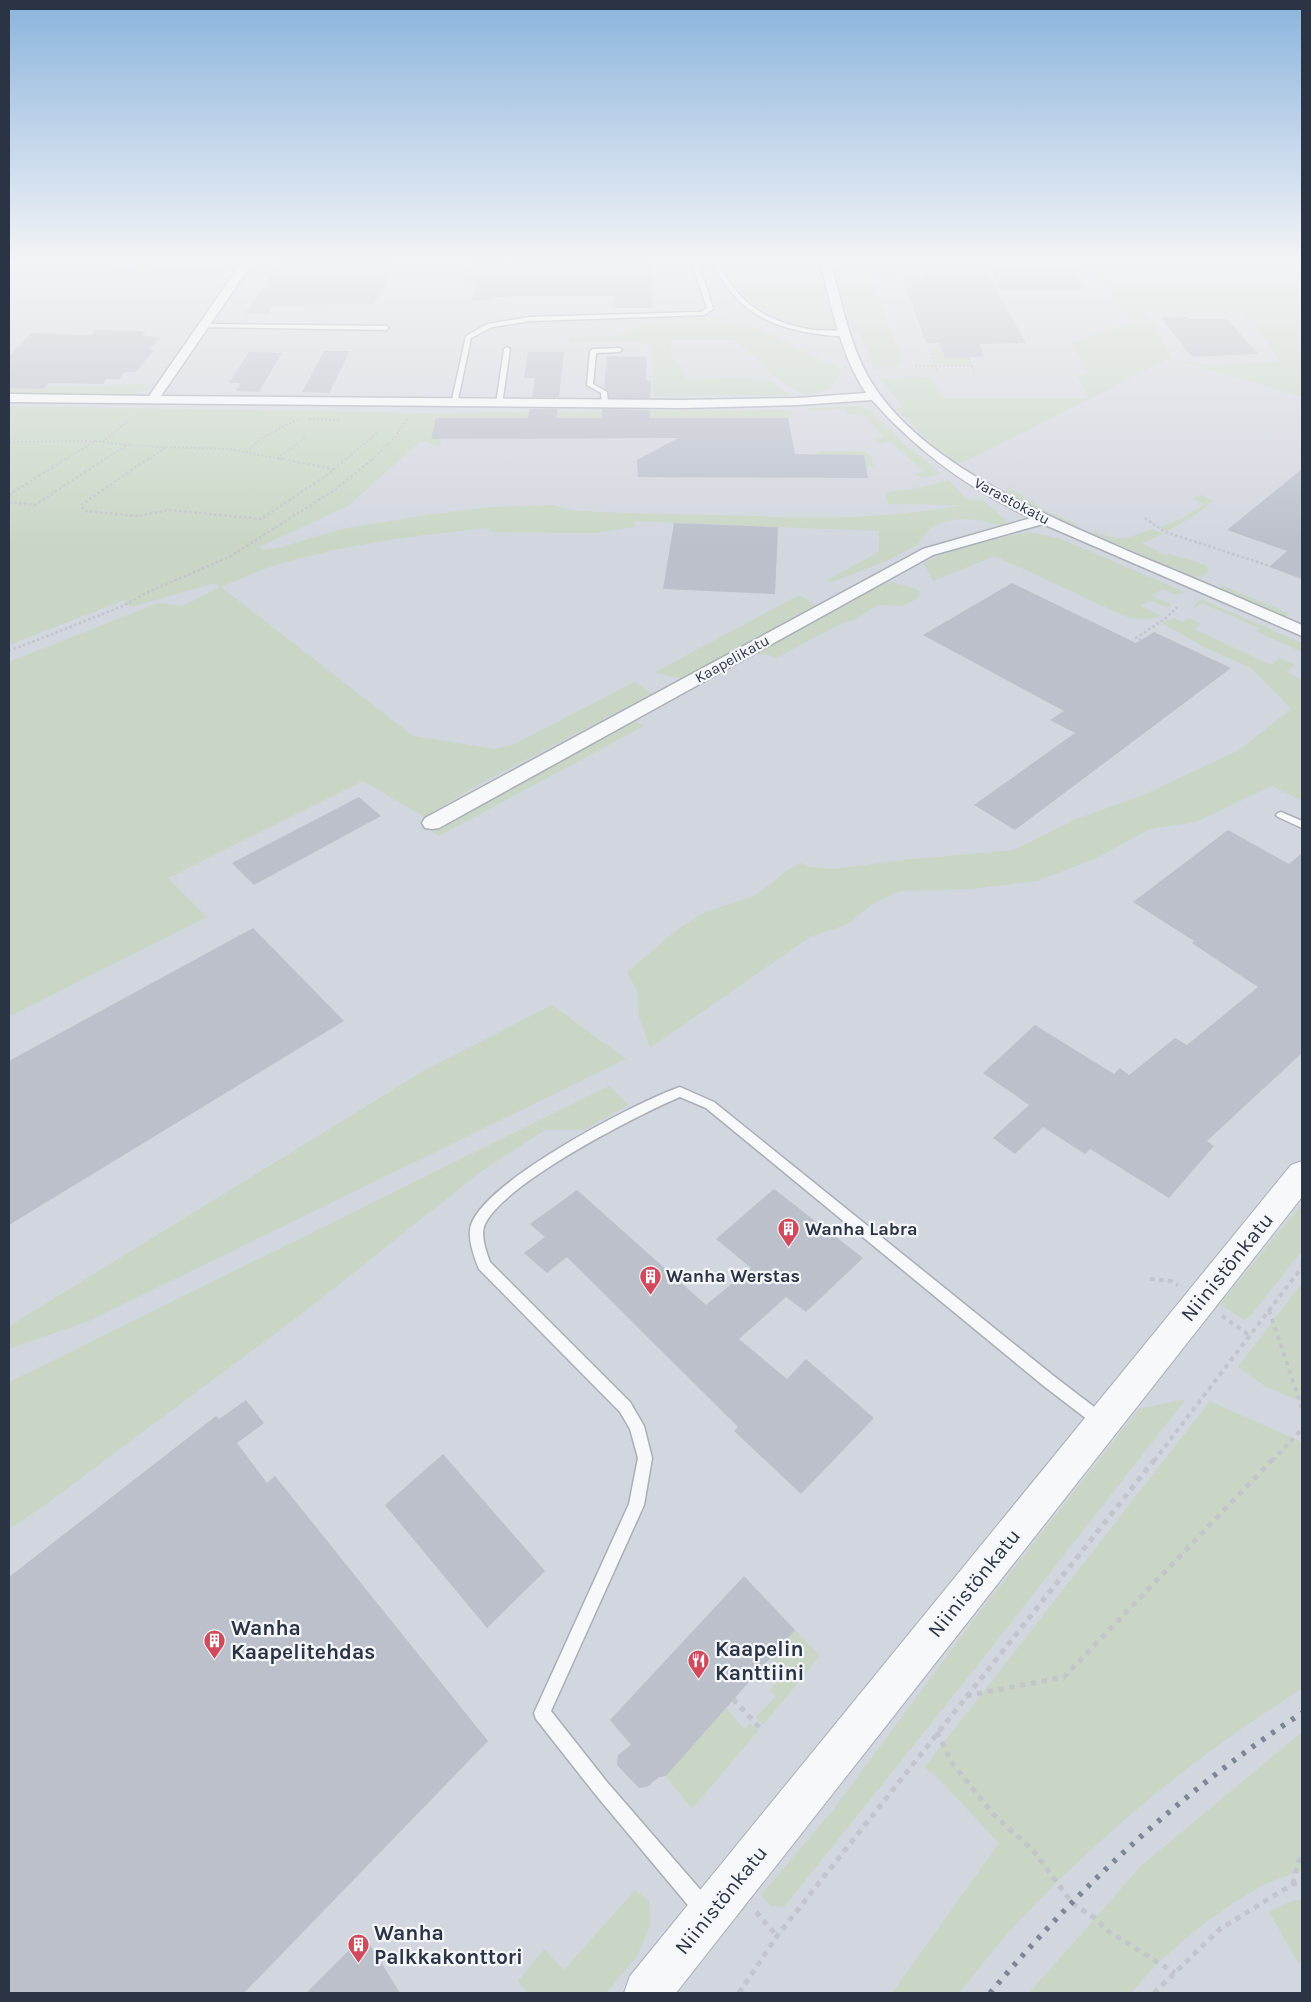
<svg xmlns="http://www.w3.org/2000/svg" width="1311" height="2002" viewBox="0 0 1311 2002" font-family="Karla,sans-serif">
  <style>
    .built { fill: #d2d6de }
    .green { fill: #c9d6c5 }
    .building { fill: #bbc0ca }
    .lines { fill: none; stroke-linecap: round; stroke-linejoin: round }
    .service-casing { stroke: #a9aeb7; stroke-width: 3 }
    .minor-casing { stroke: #a9aeb7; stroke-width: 3 }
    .tertiary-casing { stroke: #a9aeb7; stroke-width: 2 }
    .path-far3 { stroke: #c2c5cb; stroke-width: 2; stroke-dasharray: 2 2; stroke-linecap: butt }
    .path-far2 { stroke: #c2c5cb; stroke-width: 2.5; stroke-dasharray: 2.5 2.5; stroke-linecap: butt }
    .path-far1 { stroke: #c2c5cb; stroke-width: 4; stroke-dasharray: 4.5 4.5; stroke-linecap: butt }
    .path { stroke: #c2c5cb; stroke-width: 5; stroke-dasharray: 5.5 5.5; stroke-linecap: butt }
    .service { fill: #f7f8fa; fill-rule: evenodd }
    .minor { fill: #f7f8fa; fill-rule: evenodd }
    .tertiary { fill: #f7f8fa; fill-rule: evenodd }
    .rail { stroke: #7d8696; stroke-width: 5.5; stroke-dasharray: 4 8; stroke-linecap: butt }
    .labels { text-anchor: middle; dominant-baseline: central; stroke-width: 4.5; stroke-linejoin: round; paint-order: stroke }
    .far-street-label { font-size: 15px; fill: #2b3445; stroke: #f4f6f9 }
    .poi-label { font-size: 18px; font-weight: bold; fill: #2b3445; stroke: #f4f6f9; text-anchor: start }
    .near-street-label { font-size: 21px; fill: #2b3445; stroke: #f4f6f9 }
    .near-poi-label { font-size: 21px; font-weight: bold; fill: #2b3445; stroke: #f4f6f9; text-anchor: start }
  </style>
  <rect width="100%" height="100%" fill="#e4e7ec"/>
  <!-- built -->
  <path class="built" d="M9,262H1302V1993H9Z"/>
  <!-- green -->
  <path class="green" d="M762,262H817L836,329C789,329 753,312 725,274H768Z
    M831,262H868L867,266L902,360L899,366L874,370L859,331L852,329Z
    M1091,262H1302V268L1297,272L1302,397L1184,362L1211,365L1279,362L1273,351L1242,312L1147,313L1168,349L1170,358L966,461L957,463L925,438L896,408L903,407L879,378L931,377L944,398H1088L1077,375L1089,374L1072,343L1130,322Z
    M661,318C692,318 725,316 754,327C782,339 809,355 838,367L840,375L830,389C823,390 813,395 807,394C781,390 755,354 734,340H671L672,359L682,368L685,379L750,378L754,381L769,380L791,395L654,396L652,346L633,341L570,342L568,337L617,336L646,321Z
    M931,347H940L945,358L966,357L969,365H938Z
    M121,384H151L146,390L128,395L9,393V388L44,389L47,386H105Z
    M9,406L423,413L790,410L793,415L788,418H436L431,439H441L440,447L421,441L348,506L259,547L263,550L282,547L341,529L433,514L491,507L554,505L573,511C633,513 694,515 755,516C827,518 890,519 962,505L888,504L886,496L888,492L918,488L949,480L967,500H983L1008,522L1002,526C978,519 949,513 928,531C923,535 921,542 916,545C891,561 859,572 831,582L827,580L879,552V531L635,521L634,527L594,533L491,532L489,528C417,535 343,544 274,566C256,571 238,580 221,587L413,736L495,749L517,743L634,682L652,694L472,788L425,817L363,781L168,878L207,917L9,1017V662L158,603L183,606L220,587L215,583L131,607L124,600L9,645Z
    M857,406L870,410L894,434L940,473C932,477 922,480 915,474L924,471L890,442L879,444L874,439L884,437L862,414L849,415L844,409L810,411L808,408Z
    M817,451H863L869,454L874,466L867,467L864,455L818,457Z
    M1008,487L1048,512L1079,525L1072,526L1005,494Z
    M1201,495L1213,501L1195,515L1167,531L1160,527L1183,518L1204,505L1193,498Z
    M1153,529L1163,534L1142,543L1164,555L1170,554L1206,565L1209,569C1205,577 1199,578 1190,576L1094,534V531C1123,543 1125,538 1153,529Z
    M1029,532L1061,539L1185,592L1176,595L1162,589L1152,596L1171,604L1167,608L1150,600L1141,606L1162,616L1148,619L1129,618L995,556L933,581L923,563L962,546Z
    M891,582L917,589L920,592L918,598L903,606L878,605L856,619L839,625L776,658L769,655H754L806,627L872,587Z
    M1221,585L1288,613L1285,617L1227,592L1222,590Z
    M799,595L815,605L683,678L667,676L655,672Z
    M1201,599L1302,643V652L1256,631L1259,628L1202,603L1194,609L1193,606Z
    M1173,618L1183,622L1189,618L1200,623V625L1194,629L1271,665L1280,658L1295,665L1286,672L1302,680V801L1272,786L1196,822L1150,829L1095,859L1037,881L972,889L899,891L873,904L848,924L810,937L650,1048L639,1017L638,993L627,972L679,928L703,913L756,895L789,869L801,863L809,867L833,869L903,860L1014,850L1079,818L1143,795L1239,750L1291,709L1251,668L1204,647L1162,623Z
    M634,721L644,726L439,836L431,830L490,801Z
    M552,1005L626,1059L89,1321L9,1349V1326L425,1070Z
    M609,1086L628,1105L584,1130H545L483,1170L308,1309L41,1508L9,1529V1382Z
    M1302,1204V1251L1252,1314L1244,1320L1220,1304Z
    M1302,1283V1402L1266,1387L1238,1367Z
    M1186,1399L981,1661L784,1907L771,1906L761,1895L833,1810L975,1618L1139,1409Z
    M1210,1401L1302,1442V1689C1200,1752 1103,1832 1020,1920C998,1943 979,1969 959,1993H892L999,1843L933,1773L924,1768Z
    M795,1630L820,1656L763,1725L756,1717L776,1696L770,1690L786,1672L774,1660L771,1662L769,1660Z
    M726,1708L744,1729L750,1723L758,1731L692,1809L666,1776Z
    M1302,1732V1872C1254,1878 1161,1953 1132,1993H1029L1142,1865Z
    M635,1890L649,1901L650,1926L637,1956L606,1993H527L518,1981L544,1949L564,1970Z
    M1302,1899V1962L1299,1964L1269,1912L1289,1902Z"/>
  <!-- building -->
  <path class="building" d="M279,262H398L374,304L273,305L267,314H245Z
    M468,262H653L652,308H613L614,296L492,297L491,300L471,301L475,285H462Z
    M990,267H1071L1086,290H1001Z
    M923,273H987L1026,343L979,344L985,357L945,358L939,343H926L902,277H924Z
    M1187,317L1188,319H1227L1258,354L1192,357L1161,318Z
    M95,330L146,331L142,336L161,337L150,349L154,350L136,372H125L119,379H107L103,384L49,383L44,389L9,388V356L31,333L91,335Z
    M324,351H350L329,393L302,392Z
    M249,352L282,353L259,392L236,391L241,383H229Z
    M528,352H564L559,397H532L535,378H524Z
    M607,356L647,357L646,380L651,381L650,398H609V392L604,388Z
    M530,409H558L556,418H602V409L650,410V418H788L795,454L864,455L868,478L638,477L637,460L678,438L431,439L436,418H528Z
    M1302,469V579L1269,567L1287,551L1227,530Z
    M674,523L778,527L775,594L663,589Z
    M1012,583L1136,643L1154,632L1231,668L1015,830L974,805L1075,733L1050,720L1064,711L923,635Z
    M359,797L381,816L254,885L232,863Z
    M1228,830L1289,864L1302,853V1053L1207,1141L1214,1146L1169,1198L1090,1149L1085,1154L1043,1127L1015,1154L993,1138L1029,1105L983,1073L1035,1025L1114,1074L1120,1068L1129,1075L1175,1038L1187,1045L1258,987L1192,943L1194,941L1133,902Z
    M253,928L344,1021L9,1225V1061Z
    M774,1189L863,1258L806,1312L786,1297L739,1339L787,1379L806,1359L874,1418L801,1494L734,1431L738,1427L567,1257L547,1273L524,1253L545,1237L530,1224L577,1190L706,1305L751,1268L716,1239Z
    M246,1400L264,1423L237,1443L267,1483L275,1476L488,1741L244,1993H9V1577L216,1416L219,1419Z
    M443,1454L545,1571L487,1628L385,1505Z
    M744,1576L795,1630L666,1776L659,1777L647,1787L639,1788L617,1765L618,1755L631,1745L610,1720Z
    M364,1935L400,1993H306Z"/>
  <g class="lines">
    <defs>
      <path id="service" d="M692,262H698L713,309L704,315L530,321L492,327L471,338L457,404L454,406L451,404L466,336L488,324L530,317L701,312L707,308Z
        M713,262H719C737,305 769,323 814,330C824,331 840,329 848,334C841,338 827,335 818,334C769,327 734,310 713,262Z
        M201,324L386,326L389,328L386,330L203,327L200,325Z
        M507,347L510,349L502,404L499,406L496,404L504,349Z
        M593,349L619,348L622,350L619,352L596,353L593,384L607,392L608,404L605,406L602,404L601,393L587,385L590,351Z
        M1281,812L1302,821V828L1278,817L1276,815L1278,813Z
        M680,1087L714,1102L1055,1377L1106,1416L1108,1421L1106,1426L1101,1428L1096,1426L1045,1387L706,1108L680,1097C635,1116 505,1183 485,1224C480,1235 486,1251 490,1262L630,1402L644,1426L652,1458L644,1505L551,1711L607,1782L711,1902L713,1909L711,1916L704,1918L697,1916L595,1794L536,1719L534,1713L629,1504L638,1458L630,1429L620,1412L479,1269C474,1257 467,1238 471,1225C485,1181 636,1102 680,1087Z"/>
      <path id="minor" d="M242,262H253L161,396L682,400L798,398L866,393C840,354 832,307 820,262H830C842,302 849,344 870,380C921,466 1055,519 1142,557C1196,579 1249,602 1302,625V636L1043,524L933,555L439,828L432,829L425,828L422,823L425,818L923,549L1031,518C969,489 917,451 872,400L798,405L682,408L9,402V394L149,396Z"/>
      <path id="tertiary" d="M1302,1161V1197L676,1993H624L630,1976L1291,1165Z"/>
    </defs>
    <!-- service casing -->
    <use href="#service" class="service-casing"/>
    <!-- minor casing -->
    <use href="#minor" class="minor-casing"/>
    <!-- tertiary casing -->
    <use href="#tertiary" class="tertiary-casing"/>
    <!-- path-far3 -->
    <path class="path-far3" d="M98,262L97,267L112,269L220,272
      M928,346L938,373
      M968,358L975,373
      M915,366H972
      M309,419L341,420
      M95,441L127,445
      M9,442L95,441L65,460
      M102,442L128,421
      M166,447L229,449L285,460
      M246,452L263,437L298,419
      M277,458L307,437
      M104,460L127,445L166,447L147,460
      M345,460L377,433
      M372,460L396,436L408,417"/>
    <!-- path-far2 -->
    <path class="path-far2" d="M149,458L81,505L85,511L138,516L168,510L261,519L327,475L347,458
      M278,458L333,469
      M9,495L67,458
      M9,502L35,505L106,458
      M1145,518L1165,532L1270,566
      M1141,640L1136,638L1166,618L1177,607
      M9,651L123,606L144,594L229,557L336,489L374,458"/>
    <!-- path-far1 -->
    <path class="path-far1" d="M1150,1279L1171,1281L1178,1285
      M1269,1310L1302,1408
      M1222,1316L1249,1335
      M1154,1461L1302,1267
      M1272,1461L1302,1429"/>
    <!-- path -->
    <path class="path" d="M966,1696L1064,1677L1273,1459
      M733,1699L760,1728
      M937,1732L952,1763L994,1815L1033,1850L1072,1903L1095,1918L1108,1931L1175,1973
      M1293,1884L1298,1862L1302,1857
      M756,1912L777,1936
      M739,1993L777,1936L1155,1459
      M1154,1993L1220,1929L1293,1884L1302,1883"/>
    <!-- service -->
    <use href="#service" class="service"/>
    <!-- minor -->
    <use href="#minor" class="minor"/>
    <!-- tertiary -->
    <use href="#tertiary" class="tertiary"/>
    <!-- rail -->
    <path class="rail" d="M990,1993C1083,1883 1181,1792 1302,1713"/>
  </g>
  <!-- sky -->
  <linearGradient id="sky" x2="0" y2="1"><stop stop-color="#8bb4dd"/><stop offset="0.48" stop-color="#f3f4f6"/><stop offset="1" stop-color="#f3f4f6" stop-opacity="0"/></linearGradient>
  <rect width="1311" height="543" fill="url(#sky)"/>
  <!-- icons -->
  <defs>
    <symbol id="building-pin" viewBox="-11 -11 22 30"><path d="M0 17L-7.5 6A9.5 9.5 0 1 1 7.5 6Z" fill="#d1495b" stroke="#f4f6f9"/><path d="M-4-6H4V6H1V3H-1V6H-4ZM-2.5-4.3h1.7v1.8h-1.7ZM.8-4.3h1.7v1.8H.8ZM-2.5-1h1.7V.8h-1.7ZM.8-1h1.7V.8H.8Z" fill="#fff"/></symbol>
    <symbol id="restaurant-pin" viewBox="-11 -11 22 30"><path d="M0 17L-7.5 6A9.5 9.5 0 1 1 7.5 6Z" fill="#d1495b" stroke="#f4f6f9"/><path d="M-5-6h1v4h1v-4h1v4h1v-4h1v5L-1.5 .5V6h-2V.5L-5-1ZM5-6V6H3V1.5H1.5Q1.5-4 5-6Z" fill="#fff"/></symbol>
  </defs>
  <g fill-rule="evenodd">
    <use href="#building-pin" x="776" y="1216" width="25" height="34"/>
    <use href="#building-pin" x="638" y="1264" width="25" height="34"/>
    <use href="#building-pin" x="202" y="1628" width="25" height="34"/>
    <use href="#restaurant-pin" x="686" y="1648" width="25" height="34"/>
    <use href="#building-pin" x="346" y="1932" width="25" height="34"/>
  </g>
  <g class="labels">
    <!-- far-street labels -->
    <g class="far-street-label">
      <text transform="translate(1012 501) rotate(28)">Varastokatu</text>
      <text transform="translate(732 659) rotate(-29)">Kaapelikatu</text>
    </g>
    <!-- poi labels -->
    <g class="poi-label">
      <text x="805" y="1229">Wanha Labra</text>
      <text x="666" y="1276">Wanha Werstas</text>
    </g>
    <!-- near-street labels -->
    <g class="near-street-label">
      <text transform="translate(1227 1267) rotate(-51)">Niinistönkatu</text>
      <text transform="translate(974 1583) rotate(-51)">Niinistönkatu</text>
      <text transform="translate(721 1900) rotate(-51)">Niinistönkatu</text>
    </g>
    <!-- near-poi labels -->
    <g class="near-poi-label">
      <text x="231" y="1628">Wanha<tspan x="231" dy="24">Kaapelitehdas</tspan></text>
      <text x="715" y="1649">Kaapelin<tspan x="715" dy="24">Kanttiini</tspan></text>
      <text x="374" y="1933">Wanha<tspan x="374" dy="24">Palkkakonttori</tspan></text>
    </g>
  </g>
  <!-- border -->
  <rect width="1311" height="2002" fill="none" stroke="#2b3445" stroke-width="20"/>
</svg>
